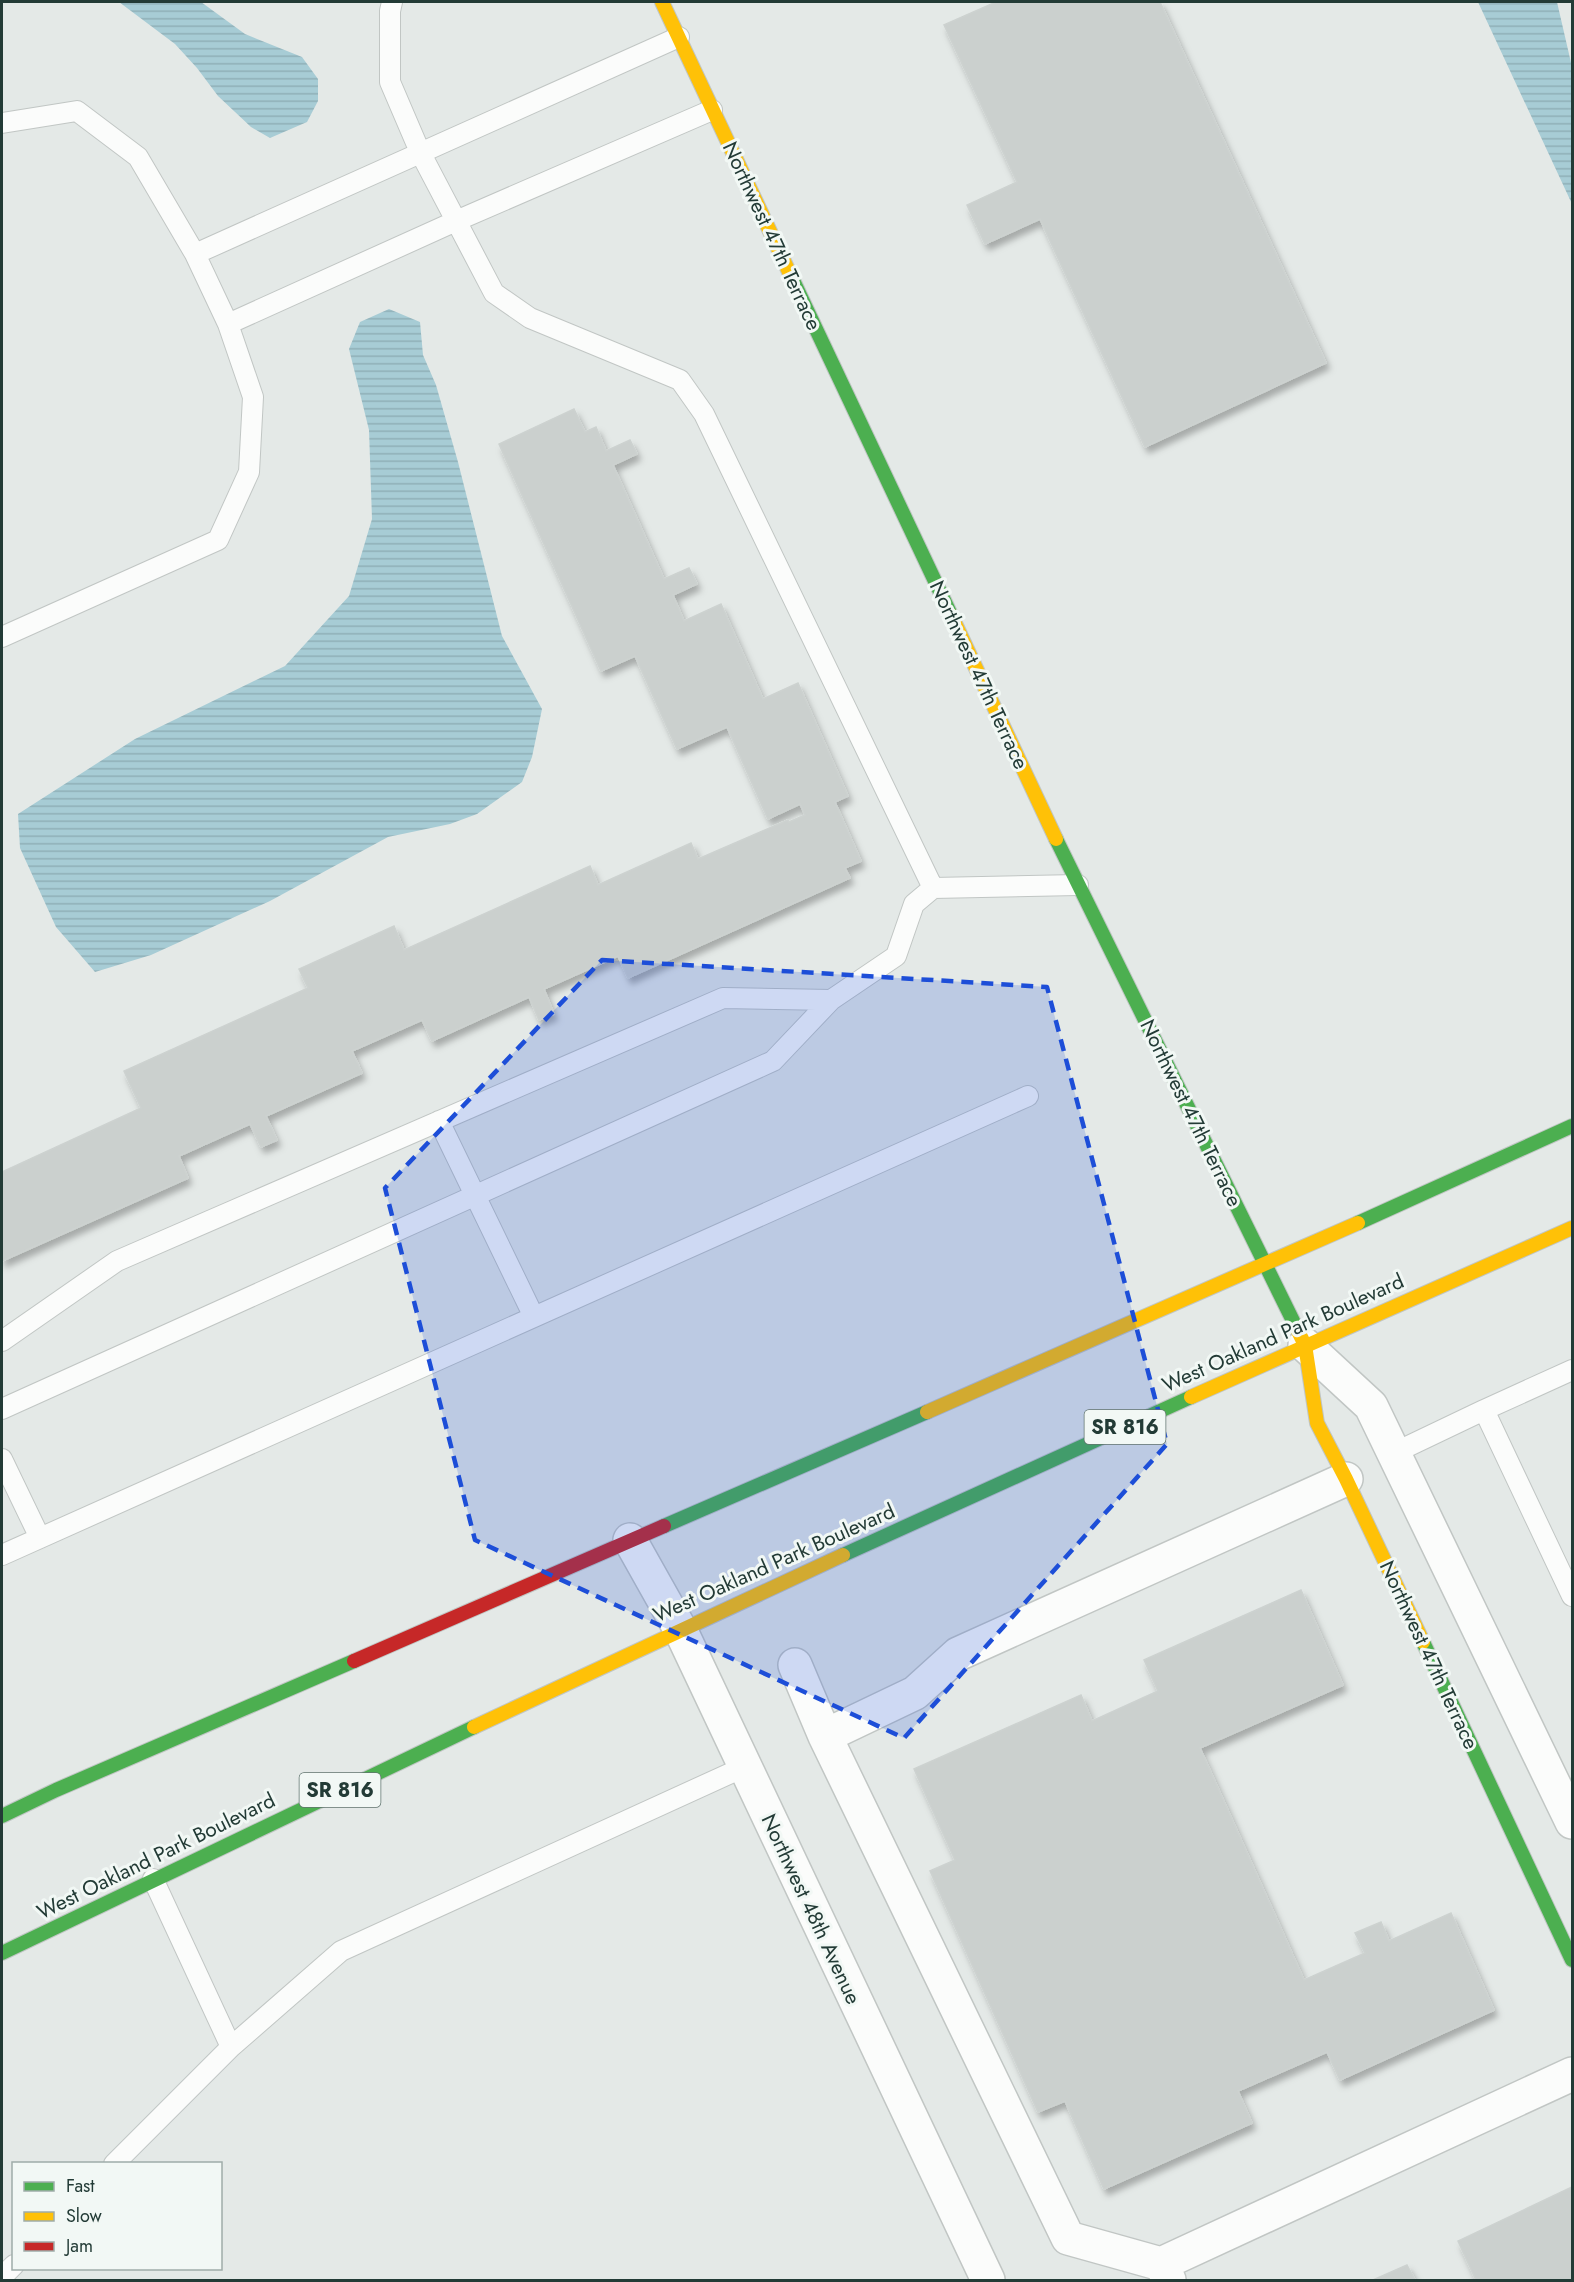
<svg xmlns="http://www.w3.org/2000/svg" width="1574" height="2282" viewBox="0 0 1574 2282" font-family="Jost,sans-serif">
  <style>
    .water { fill: url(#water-rules) }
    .building { fill: #cbd0ce; stroke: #cdd2d0; stroke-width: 1.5; filter: url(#shadow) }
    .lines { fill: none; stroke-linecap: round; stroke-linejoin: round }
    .lane-casing { stroke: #c1c6c4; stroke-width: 22 }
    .street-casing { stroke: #c1c6c4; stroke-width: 36 }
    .fast-casing { stroke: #c0c6c4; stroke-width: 16 }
    .slow-casing { stroke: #c0c6c4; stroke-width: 16 }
    .jam-casing { stroke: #c0c6c4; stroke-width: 16 }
    .lane { stroke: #fbfcfb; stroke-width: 20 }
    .street { stroke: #fbfcfb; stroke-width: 33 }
    .fast { stroke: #4caf50; stroke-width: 14 }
    .slow { stroke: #ffc107; stroke-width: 14 }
    .jam { stroke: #c62828; stroke-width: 14 }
    .marked { fill: #1d4ed8; fill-opacity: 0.2; stroke: #1d4ed8; stroke-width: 4.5; stroke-dasharray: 12 8; stroke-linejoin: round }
    .labels { text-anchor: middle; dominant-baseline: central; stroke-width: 6; stroke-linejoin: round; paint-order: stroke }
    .shield { fill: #f2f8f5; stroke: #61746f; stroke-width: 1.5 }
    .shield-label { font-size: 20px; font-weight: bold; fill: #233b36 }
    .street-label { font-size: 21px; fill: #233b36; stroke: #f2f8f5 }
  </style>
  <defs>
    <pattern id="water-rules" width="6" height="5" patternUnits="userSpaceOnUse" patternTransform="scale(1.5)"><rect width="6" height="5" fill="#a7ccd5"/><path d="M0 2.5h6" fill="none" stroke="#8fb0b7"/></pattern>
    <filter id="shadow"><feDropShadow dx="3.5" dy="6" stdDeviation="3" flood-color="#0004"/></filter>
  </defs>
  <rect width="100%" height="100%" fill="#e4e9e7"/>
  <!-- water -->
  <path class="water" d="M119,2H201L245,34L302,57L318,79V101L307,122L270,138L251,127L218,96L197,68L175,44Z
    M1478,2H1557L1572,67V204Z
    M389,309L420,322L423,355L436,385L458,462L502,636L542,709L532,757L522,782L477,814L450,824L388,837L270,901L151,955L95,972L56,927L20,848L18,814L135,739L285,666L349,596L372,519L369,430L349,349L360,322Z"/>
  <!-- building -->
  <path class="building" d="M996,2H1160L1326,363L1145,447L1040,219L985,244L967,205L1017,182L944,25Z
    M574,409L585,432L596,427L606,451L630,440L637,454L613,465L664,579L689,568L697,584L673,595L684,621L721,604L763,699L798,683L848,796L835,802L861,861L845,868L850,878L628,978L618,956L544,989L554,1014L539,1020L529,997L432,1041L422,1020L352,1051L362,1073L266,1116L277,1140L261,1147L250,1124L179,1156L188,1178L2,1261V1172L141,1108L124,1071L308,988L299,969L394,926L404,950L590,866L598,885L691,843L698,859L788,820L789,822L805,815L800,804L768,819L727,727L677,749L635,656L601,671L499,444Z
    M1301,1590L1343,1685L1200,1748L1304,1980L1365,1953L1355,1933L1381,1922L1389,1941L1451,1913L1494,2010L1340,2080L1327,2052L1238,2091L1252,2123L1104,2189L1065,2101L1038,2112L930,1871L955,1860L914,1769L1081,1695L1092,1721L1158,1691L1144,1660Z
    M1572,2187V2280H1476L1458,2241Z
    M1407,2265L1415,2280H1373Z"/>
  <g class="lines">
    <defs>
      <path id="lane" d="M392,2L390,11V82L420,152L494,293L530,318L680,380L704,414L933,888
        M2,123L77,111L138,157L195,254L228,324L253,397L249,472L218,540L2,637
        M195,254L679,37
        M228,324L456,221L712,110
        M439,1121L534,1317
        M2,1341L117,1261L723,998L831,1000
        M2,1409L773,1061L831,1000L896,956L914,904L933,888L1078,885
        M1484,1410L1572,1370
        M1394,1453L1484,1410L1572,1596
        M2,1459L40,1538
        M2,1555L1028,1096
        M231,2047L341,1951L744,1767
        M114,2164L231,2047L153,1879
        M2,2277L14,2265"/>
      <path id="street" d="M1305,1345L1371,1406L1572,1822
        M630,1540L680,1629L988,2280
        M795,1665L825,1736L1068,2238L1161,2264L1169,2280
        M825,1736L915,1693L958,1654L1346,1479
        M1161,2264L1572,2074"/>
      <path id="fast" d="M790,274L951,615
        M1056,839L1298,1331
        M1358,1223L1572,1126
        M664,1526L927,1412
        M843,1555L1191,1397
        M1423,1642L1572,1960
        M2,1816L56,1790L354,1661
        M2,1953L474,1727"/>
      <path id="slow" d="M662,2L790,274
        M951,615L1056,839
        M1298,1331L1305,1345L1317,1423L1346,1479L1423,1642
        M1191,1397L1572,1228
        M927,1412L1358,1223
        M474,1727L843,1555"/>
      <path id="jam" d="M354,1661L664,1526"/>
    </defs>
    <!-- lane casing -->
    <use href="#lane" class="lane-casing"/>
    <!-- street casing -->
    <use href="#street" class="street-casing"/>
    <!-- fast casing -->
    <use href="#fast" class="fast-casing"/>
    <!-- slow casing -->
    <use href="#slow" class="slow-casing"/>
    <!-- jam casing -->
    <use href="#jam" class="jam-casing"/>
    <!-- lane -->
    <use href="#lane" class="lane"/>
    <!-- street -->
    <use href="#street" class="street"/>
    <!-- fast -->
    <use href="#fast" class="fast"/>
    <!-- slow -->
    <use href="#slow" class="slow"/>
    <!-- jam -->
    <use href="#jam" class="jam"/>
  </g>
  <!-- marked area -->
  <path class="marked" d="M602,960L1047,987L1167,1444L904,1738L475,1540L385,1188Z"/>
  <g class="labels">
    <!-- shield labels -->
    <g class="shield">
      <rect x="1084.5" y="1410" width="81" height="34" rx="4.5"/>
      <rect x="299.5" y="1773" width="81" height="34" rx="4.5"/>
    </g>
    <g class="shield-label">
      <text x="1125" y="1427">SR 816</text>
      <text x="340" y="1790">SR 816</text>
    </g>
    <!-- street labels -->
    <g class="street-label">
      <text transform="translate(772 236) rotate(65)">Northwest 47th Terrace</text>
      <text transform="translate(979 675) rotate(65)">Northwest 47th Terrace</text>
      <text transform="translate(1191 1113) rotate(64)">Northwest 47th Terrace</text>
      <text transform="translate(1283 1333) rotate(-24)">West Oakland Park Boulevard</text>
      <text transform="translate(774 1563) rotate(-24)">West Oakland Park Boulevard</text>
      <text transform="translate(1429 1655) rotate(65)">Northwest 47th Terrace</text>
      <text transform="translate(156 1856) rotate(-26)">West Oakland Park Boulevard</text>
      <text transform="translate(811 1909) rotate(65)">Northwest 48th Avenue</text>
    </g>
  </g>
  <!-- border -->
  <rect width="1574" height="2282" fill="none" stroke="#233b36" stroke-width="6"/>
  <!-- legend -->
  <rect x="12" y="2162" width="210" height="108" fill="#f2f8f5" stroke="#9faca9" stroke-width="1.5"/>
  <rect x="24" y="2182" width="30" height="9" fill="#4caf50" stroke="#9faca9" stroke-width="1.5"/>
  <text x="66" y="2192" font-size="18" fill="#233b36">Fast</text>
  <rect x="24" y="2212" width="30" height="9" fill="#ffc107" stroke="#9faca9" stroke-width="1.5"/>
  <text x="66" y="2222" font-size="18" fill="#233b36">Slow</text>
  <rect x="24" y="2242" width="30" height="9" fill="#c62828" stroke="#9faca9" stroke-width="1.5"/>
  <text x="66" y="2252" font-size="18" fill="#233b36">Jam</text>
</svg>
